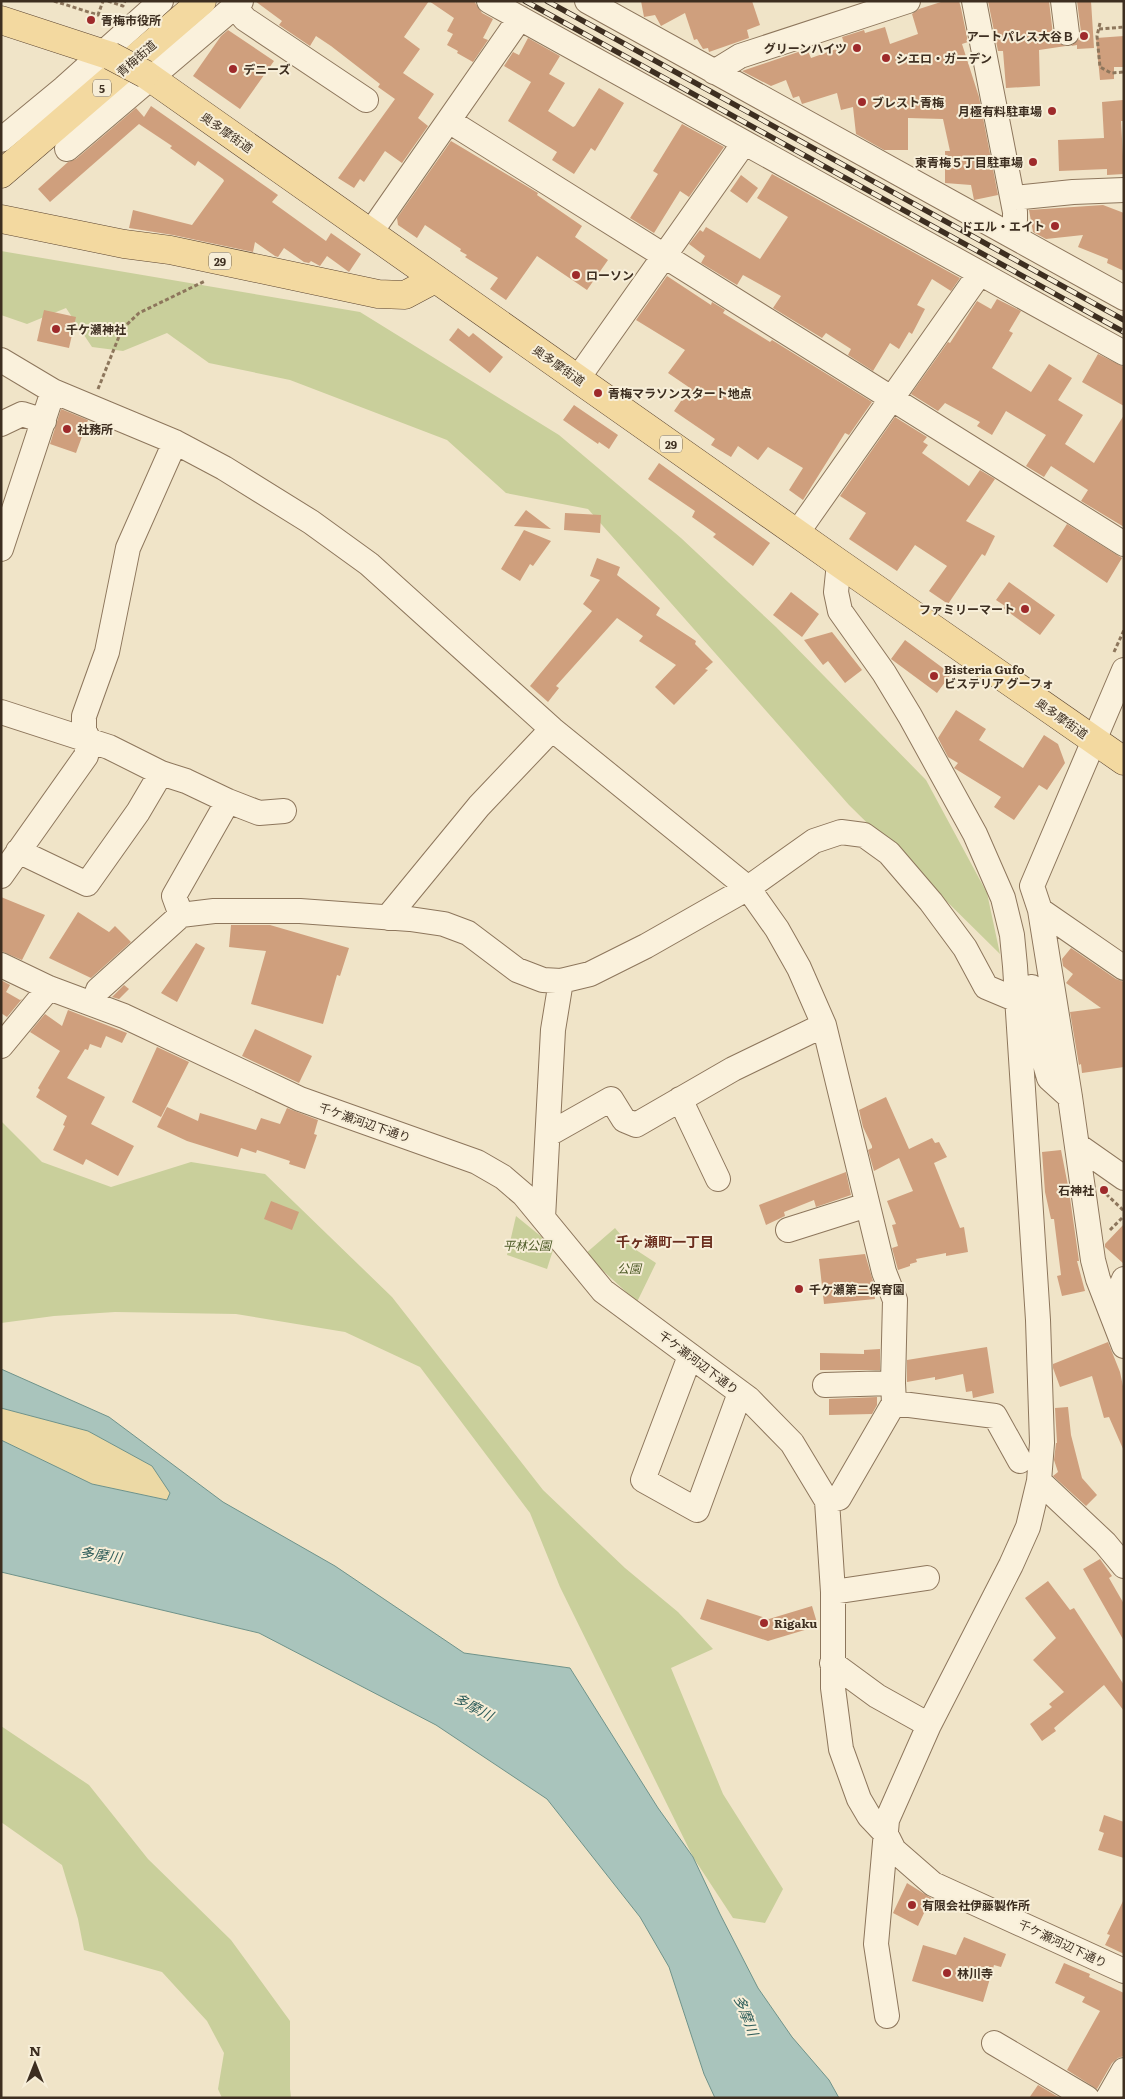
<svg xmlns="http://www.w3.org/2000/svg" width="1125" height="2099" viewBox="0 0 1125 2099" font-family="Literata,'Noto Sans JP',serif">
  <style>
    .green { fill: #c9cf9b }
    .sand { fill: #ecd9a5 }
    .water { fill: #a9c4bc; stroke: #6f938a }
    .building { fill: #cf9f7d }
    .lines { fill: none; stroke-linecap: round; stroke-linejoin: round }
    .minor-casing { stroke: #8d765c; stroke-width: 26 }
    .major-casing { stroke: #5b4430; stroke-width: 29 }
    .path { stroke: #8d765c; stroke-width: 3; stroke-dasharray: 4 2.5; stroke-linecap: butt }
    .minor { stroke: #faf1dc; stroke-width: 24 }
    .major { stroke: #f3d9a0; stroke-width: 28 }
    .rail-casing { stroke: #3d2e20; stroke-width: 5.5 }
    .rail { stroke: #f7eed8; stroke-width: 4; stroke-dasharray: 11; stroke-linecap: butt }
    .major-bridge-casing { stroke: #5b4430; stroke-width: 29; stroke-linecap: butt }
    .major-bridge { stroke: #f3d9a0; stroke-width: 28 }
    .poi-dot { fill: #9e2a2b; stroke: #f7eed8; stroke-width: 2 }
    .labels { text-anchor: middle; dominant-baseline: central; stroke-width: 4; stroke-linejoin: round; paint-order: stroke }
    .shield { fill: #f7eed8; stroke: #756857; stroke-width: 1 }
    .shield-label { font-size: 11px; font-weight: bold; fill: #3d2e20 }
    .poi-label { font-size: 12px; font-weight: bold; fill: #3d2e20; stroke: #f7eed8; text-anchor: start }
    .street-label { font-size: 12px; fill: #3d2e20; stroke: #f7eed8 }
    .park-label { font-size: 12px; font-style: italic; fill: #4d5a26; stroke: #f7eed8 }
    .neighbourhood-label { font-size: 14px; font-weight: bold; fill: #6b2e1e; stroke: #f7eed8 }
    .water-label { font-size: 14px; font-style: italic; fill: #2f5d5a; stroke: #f7eed8 }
  </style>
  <rect width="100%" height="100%" fill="#f0e4c8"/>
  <!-- green -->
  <path class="green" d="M1,251L360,312L559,435L681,538L776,627L926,780L987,893L1000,954L849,805L588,509L506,493L447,440L290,380L209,363L167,333L123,351L92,347L66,308L27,324L1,315Z
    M1,1121L42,1162L111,1187L191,1162L265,1174L392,1297L543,1490L625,1568L678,1612L713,1649L671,1668L723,1794L783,1889L765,1923L733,1918L693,1857L560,1587L530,1513L420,1367L345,1332L236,1314L115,1312L54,1316L1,1323Z
    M516,1216L554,1247L547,1269L507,1255Z
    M615,1228L630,1246L656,1263L637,1302L585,1254Z
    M1,1726L89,1785L148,1859L231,1940L290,2021V2089L291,2098H222L218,2089L224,2053L207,2021L162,1972L84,1950L78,1919L62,1865L1,1822Z"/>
  <!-- sand -->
  <path class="sand" d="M1,1408L88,1431L152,1466L170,1493L168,1500L92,1484L1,1440Z"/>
  <!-- water -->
  <path class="water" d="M1,1369L109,1417L223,1502L335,1566L464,1653L570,1668L658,1808L693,1857L720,1914L758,1988L792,2037L829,2080L839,2098H715L704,2074L669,1967L640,1917L547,1799L436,1725L259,1633L1,1572V1440L92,1484L167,1500L170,1493L152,1466L88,1431L1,1408Z"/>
  <!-- building -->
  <path class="building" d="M255,1H429L404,37L420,49L403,73L434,94L418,118L428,126L402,163L385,151L364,182L360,179L354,188L338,178L395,99L378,87L380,84L331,46L316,36L310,46L279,25L282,21Z
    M429,1H474L482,13L493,19L483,38L488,40L473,62L457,53L458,51L447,45L453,34L447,31L454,18Z
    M641,1H752L760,25L747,30L749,38L709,52L708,48L703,49L697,39L694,40L685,13L661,26L655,15L644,17Z
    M944,1H959L961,8L968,42L962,44L979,97L998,195L974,200L971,185L945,183V151H950L943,119L908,118V150H884L856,134L853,107L841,110L837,93L802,104L799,96L793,98L786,80L771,86L742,71L807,49L811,58L845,46L842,37L864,30L865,33L885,27L890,44L918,34L912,14L919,9Z
    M988,1H1049L1053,35L1056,42L1066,46L1039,50L1040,86L1006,88L1003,51H998Z
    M1077,1H1091L1094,48L1077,49V45L1071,46L1079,39L1081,32Z
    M228,30L274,61L240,109L193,76L221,36Z
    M1124,36V67H1114V79L1100,80L1096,38Z
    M528,38L560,56L549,74L565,83L548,111L573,127L575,126L599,88L624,103L595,151L591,148L574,174L552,160L557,152L508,121L531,82L504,66L513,52L519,55Z
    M1123,100L1124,121H1121L1124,174L1107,175V169L1059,171L1058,140L1104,138L1102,102Z
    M151,106L278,195L272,202L326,241L331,233L361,254L349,272L327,256L320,266L311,261L309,263L304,262L284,248L278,257L275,256L255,242L253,252L173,235L129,228L133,210L192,225L224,181L223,179L198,161L195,166L170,148L172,146L139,124L50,202L38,189L68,162L76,159L136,108L144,117Z
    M682,124L724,147L689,197L680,191L654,233L630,218L658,174L653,171Z
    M451,141L538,193L537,195L582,226L575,237L608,260L587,290L537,256L506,300L490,289L498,278L465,257L467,255L460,251L461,249L425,225L417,238L398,225L397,218Z
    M772,174L960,278L951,291L932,279L917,305L925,309L912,334L909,332L899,349L890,343L873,371L848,355L851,349L826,333L822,338L773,308L781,296L743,275L737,285L701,263L705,256L689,244L700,230L703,232L706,227L760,259L788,217L757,198Z
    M741,175L758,188L747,203L730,191Z
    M1103,205L1124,213V271L1107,263L1108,259L1078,247L1083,235L1046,239L1033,232L1029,210Z
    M667,276L711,305L712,302L725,310L723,313L770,342L772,340L872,402L849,435L845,433L803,500L789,490L803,468L768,447L758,460L738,446L731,457L711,445L715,439L674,411L690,388L668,373L685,350L636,320Z
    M997,299L1021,311L1009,331L1013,333L992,368L1031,392L1049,364L1072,378L1058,400L1083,415L1065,444L1094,463L1124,415V527L1081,501L1088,490L1051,466L1044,477L1026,466L1046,435L1006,411L992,435L977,426L980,422L945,403L938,411L911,394L948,342L950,343L977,301L991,309Z
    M44,310L76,317L69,348L37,341Z
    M458,328L469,337L473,333L503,357L490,373L449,340Z
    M1098,354L1124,367V406L1082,382Z
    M574,405L618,435L609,449L599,442L598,444L563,420Z
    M61,409L88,420L76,453L50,444Z
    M895,417L927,437L923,442L928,445L922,453L969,486L980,470L995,479L966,521L995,536L985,556L982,554L948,604L929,591L947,566L915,545L897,571L849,539L866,513L840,496Z
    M659,463L770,543L753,566L713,537L716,534L692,517L695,511L648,479Z
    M526,510L551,529L514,526Z
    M565,513L601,515L600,533L564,530Z
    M1067,524L1122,558L1107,583L1053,546Z
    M524,530L551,541L533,566L530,564L520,581L501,569Z
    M597,558L620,567L617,575L660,608L656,615L696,641L695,644L713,662L705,669L708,670L674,705L655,687L676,665L639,641L643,636L617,618L556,686L559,688L548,702L530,686L592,611L583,604L600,580L590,576Z
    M1009,582L1055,615L1040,635L1003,608L1005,606L996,600Z
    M791,592L819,614L802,637L773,615Z
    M832,632L862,670L845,683L828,661L823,665L804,640Z
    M905,640L951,674L937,693L891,659Z
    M956,710L986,729L979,740L1023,768L1044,735L1058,744L1065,763L1047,790L1039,785L1014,820L994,807L1001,797L954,768L958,763L948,757L938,738Z
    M1,897L45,915L22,960L1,951Z
    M78,912L109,932L115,926L131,942L91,978L49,958Z
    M231,925H270L349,948L340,976L337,975L323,1024L251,1004L266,951L229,947Z
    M196,943L205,948L177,1002L161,993Z
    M1071,948L1116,979L1124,982V1067L1082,1073L1081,1064L1079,1065L1070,1012L1101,1008L1066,983L1073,974L1063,966L1062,959Z
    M1,980L10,985L6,992L20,1000L22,999L7,1017L1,1013Z
    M124,985L129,989L119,999L112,997Z
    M68,1010L127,1033L122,1043L106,1036L101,1048L90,1044L88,1050L85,1049L67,1078L105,1097L91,1124L134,1146L118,1176L86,1159L83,1165L53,1150L65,1126L63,1125L67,1116L36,1097L40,1090L38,1088L60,1051L30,1032L45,1014L62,1026Z
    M255,1029L312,1056L299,1083L242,1056Z
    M157,1047L189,1062L161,1117L132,1102Z
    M886,1097L909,1149L932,1138L935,1143L939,1142L947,1157L934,1163L960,1228L964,1227L968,1252L946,1256V1253L916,1259L917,1262L910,1264V1266L898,1270L892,1248L898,1246L892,1225L896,1224L887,1201L913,1191L899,1158L874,1171L868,1150L872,1148V1146L863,1127L859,1110Z
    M167,1107L198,1121L200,1113L256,1130L261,1118L280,1124L287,1108L318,1120L314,1134L317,1135L305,1169L289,1164L290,1161L257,1150L256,1153L241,1148L238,1157L187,1141L157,1127Z
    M1061,1150L1069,1191L1079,1261H1077L1085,1291L1062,1296L1057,1276L1061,1275L1054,1219H1051L1045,1192L1042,1152Z
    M846,1172L851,1195L816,1207L814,1200L784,1212L785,1216L766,1225L759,1205Z
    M271,1201L299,1212L292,1230L264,1219Z
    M1124,1224V1264L1105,1247V1244Z
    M865,1254L873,1281L875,1299L824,1304L819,1259Z
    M1108,1342L1120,1372L1124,1391V1451L1109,1417L1104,1418L1092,1376L1060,1387L1053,1368V1364Z
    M987,1347L994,1393L973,1398L972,1391L966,1392L963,1374L935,1380V1377L907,1382V1360Z
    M880,1349V1370H820V1353L864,1354V1350Z
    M877,1397V1405L872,1414L829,1415V1399Z
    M1068,1407L1071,1435L1082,1478L1097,1495L1086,1506L1053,1476L1058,1472L1054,1460L1056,1443H1057L1055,1408Z
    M1100,1559L1112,1576L1109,1578L1124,1604V1641L1083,1569Z
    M1048,1581L1070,1610L1074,1608L1124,1685V1711L1104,1685L1054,1728L1056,1731L1042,1741L1030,1724L1052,1707L1049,1704L1064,1692L1033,1660L1056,1638L1025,1598Z
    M707,1599L769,1619L812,1606L818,1626L768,1641L700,1619Z
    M1104,1815L1124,1822V1858L1098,1850L1104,1833L1099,1831Z
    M907,1883L931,1898L918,1926L893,1913Z
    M1124,1899V1954L1105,1945L1110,1935L1107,1934Z
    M964,1937L1006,1954L1001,1967L994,1965L983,2002L912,1981L923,1945L956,1955Z
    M1064,1963L1090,1974L1089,1977L1124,1993V2056L1118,2058L1112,2063L1097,2089L1067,2070L1100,2011L1082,2002L1085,1997L1055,1983Z
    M1038,2085L1060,2098H1029Z"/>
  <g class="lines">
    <defs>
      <path id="minor" d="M489,1L1124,353
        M587,1L1124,298
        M974,1L1015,212V220L1011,235
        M1063,1L1067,33
        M235,7L245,19L366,100
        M714,72L740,56L908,1
        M449,121L1124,544
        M1,140L64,88L161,1
        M67,149L241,1
        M1013,198L1073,192L1124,190
        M371,232L520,18
        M1,360L53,391L175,442L224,468L311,522L369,564L552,729L748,888L777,929L799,968L824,1025L884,1272L895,1300L893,1383L894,1403L839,1498L827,1501
        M578,378L744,143
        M1,424L22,414L44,421
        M797,533L980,273
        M1,549L53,391
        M839,563L836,592L840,611L884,673L910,716L975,834L1003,898L1012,935L1015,966L1038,1320L1042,1443L1039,1481L1028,1527L1011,1565L929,1725L887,1820L876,1944L887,2016
        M1124,670L1032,886L1040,910L1070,1097L1093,1260L1098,1279L1124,1346
        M1,712L109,747L161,773L186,781L228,801L259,813L284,811
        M18,851L87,884L138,812L161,773
        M1,876L86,756L89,740L84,730V716L107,652L128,548L175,442
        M1040,910L1124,968
        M181,915L174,896L228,801
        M387,918L479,806L552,729
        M1,965L49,988L124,1016L300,1099L477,1162L503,1177L524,1195L603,1291L749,1399L792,1443L827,1501L833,1592V1688L841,1749L859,1799L869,1816L886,1834L894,1850L933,1884L1124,1971
        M1032,987L1037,1036L1049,1078L1070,1097
        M93,1004L98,990L181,915L214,911H300L410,919L444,924L468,933L517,970L543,980L561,981L590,974L646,946L748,888L814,841L841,832L864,835L889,853L931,902L965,948L986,987L1017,1000
        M1,1046L49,988
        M680,1099L718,1179
        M549,1134L611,1099L624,1120L636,1125L733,1069L824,1025
        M1077,1145L1124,1178
        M543,1218L553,1030L561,981
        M788,1230L867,1205
        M1124,1279L1121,1286L1124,1298
        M690,1356L643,1480L697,1510L740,1393
        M825,1385L893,1383
        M894,1403L995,1416L1020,1461
        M1039,1481L1105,1543L1124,1566
        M833,1592L927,1578
        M832,1663L877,1696L929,1725
        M994,2043L1087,2098
        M1108,2098L1124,2070"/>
      <path id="major" d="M1,20L111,56
        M145,74L839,563L1124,761
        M1,174L202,1
        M1,219L124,244L170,250L378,294L405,295L435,279"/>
    </defs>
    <!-- minor casing -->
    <use href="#minor" class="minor-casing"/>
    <!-- major casing -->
    <use href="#major" class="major-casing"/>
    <!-- path -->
    <path class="path" d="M54,1L98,15L103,1
      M108,1L123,6L125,1
      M1100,23L1097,36L1100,67L1111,73L1124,72
      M1099,29L1124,27
      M98,389L122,329L139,313L205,281
      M1114,652L1124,630
      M1106,1194L1124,1211
      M1110,1230L1124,1216"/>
    <!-- minor -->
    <use href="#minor" class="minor"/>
    <!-- major -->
    <use href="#major" class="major"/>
    <defs>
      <path id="rail" d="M525,1L1124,332
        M547,1L1124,320"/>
    </defs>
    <!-- rail casing -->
    <use href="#rail" class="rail-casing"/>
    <!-- rail -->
    <use href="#rail" class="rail"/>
    <defs>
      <path id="major-bridge" d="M111,56L145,74"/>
    </defs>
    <!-- major-bridge casing -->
    <use href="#major-bridge" class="major-bridge-casing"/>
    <!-- major-bridge -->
    <use href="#major-bridge" class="major-bridge"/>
  </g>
  <!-- markers -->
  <g class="poi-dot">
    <circle cx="91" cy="20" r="5"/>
    <circle cx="1084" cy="36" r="5"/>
    <circle cx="857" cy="48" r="5"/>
    <circle cx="886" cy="58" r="5"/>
    <circle cx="233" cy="69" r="5"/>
    <circle cx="862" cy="102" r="5"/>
    <circle cx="1052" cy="111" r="5"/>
    <circle cx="1033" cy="162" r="5"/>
    <circle cx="1055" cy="226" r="5"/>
    <circle cx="576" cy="275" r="5"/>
    <circle cx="56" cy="329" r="5"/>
    <circle cx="598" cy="393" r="5"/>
    <circle cx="67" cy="429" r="5"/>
    <circle cx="1025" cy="609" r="5"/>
    <circle cx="934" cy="676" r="5"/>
    <circle cx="1104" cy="1190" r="5"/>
    <circle cx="799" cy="1289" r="5"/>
    <circle cx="764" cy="1623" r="5"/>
    <circle cx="912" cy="1905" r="5"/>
    <circle cx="947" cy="1973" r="5"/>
  </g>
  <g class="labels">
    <!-- shield labels -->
    <g class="shield">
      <rect x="93" y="79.5" width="18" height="17" rx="4"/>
      <rect x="209" y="252.5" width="22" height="17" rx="4"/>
      <rect x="660" y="435.5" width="22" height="17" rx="4"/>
    </g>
    <g class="shield-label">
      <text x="102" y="88">5</text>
      <text x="220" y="261">29</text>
      <text x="671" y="444">29</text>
    </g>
    <!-- poi labels -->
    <g class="poi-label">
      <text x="101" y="20">青梅市役所</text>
      <text x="1074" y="36" text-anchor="end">アートパレス大谷Ｂ</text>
      <text x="847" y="48" text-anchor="end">グリーンハイツ</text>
      <text x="896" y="58">シエロ・ガーデン</text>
      <text x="243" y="69">デニーズ</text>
      <text x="872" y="102">ブレスト青梅</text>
      <text x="1042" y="111" text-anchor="end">月極有料駐車場</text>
      <text x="1023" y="162" text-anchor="end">東青梅５丁目駐車場</text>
      <text x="1045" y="226" text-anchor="end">ドエル・エイト</text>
      <text x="586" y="275">ローソン</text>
      <text x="66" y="329">千ケ瀬神社</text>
      <text x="608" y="393">青梅マラソンスタート地点</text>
      <text x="77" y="429">社務所</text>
      <text x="1015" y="609" text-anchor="end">ファミリーマート</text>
      <text x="944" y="669">Bisteria Gufo<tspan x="944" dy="14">ビステリア グーフォ</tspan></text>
      <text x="1094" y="1190" text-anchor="end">石神社</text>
      <text x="809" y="1289">千ケ瀬第二保育園</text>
      <text x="774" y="1623">Rigaku</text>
      <text x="922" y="1905">有限会社伊藤製作所</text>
      <text x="957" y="1973">林川寺</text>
    </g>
    <!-- street labels -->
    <g class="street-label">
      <text transform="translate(136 58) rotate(-41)">青梅街道</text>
      <text transform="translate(227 132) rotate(35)">奥多摩街道</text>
      <text transform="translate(559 365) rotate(35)">奥多摩街道</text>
      <text transform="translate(1062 718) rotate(35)">奥多摩街道</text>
      <text transform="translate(365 1122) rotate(19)">千ケ瀬河辺下通り</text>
      <text transform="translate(699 1362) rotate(37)">千ケ瀬河辺下通り</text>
      <text transform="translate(1063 1943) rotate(25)">千ケ瀬河辺下通り</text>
    </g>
    <!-- park labels -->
    <g class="park-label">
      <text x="527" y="1245">平林公園</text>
      <text x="629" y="1268">公園</text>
    </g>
    <!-- neighbourhood labels -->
    <g class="neighbourhood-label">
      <text x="665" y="1241">千ヶ瀬町一丁目</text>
    </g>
    <!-- water labels -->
    <g class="water-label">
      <text transform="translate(101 1554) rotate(9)">多摩川</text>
      <text transform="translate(474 1706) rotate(28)">多摩川</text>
      <text transform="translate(747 2015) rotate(69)">多摩川</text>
    </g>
  </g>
  <!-- border -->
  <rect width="1125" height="2099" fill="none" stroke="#3d2e20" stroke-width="5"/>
  <!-- north arrow -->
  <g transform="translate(35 2064)" stroke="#f7eed8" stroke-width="4" paint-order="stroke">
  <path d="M0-4L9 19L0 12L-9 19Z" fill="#3d2e20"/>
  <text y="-8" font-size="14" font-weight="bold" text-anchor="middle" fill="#3d2e20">N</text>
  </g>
</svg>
